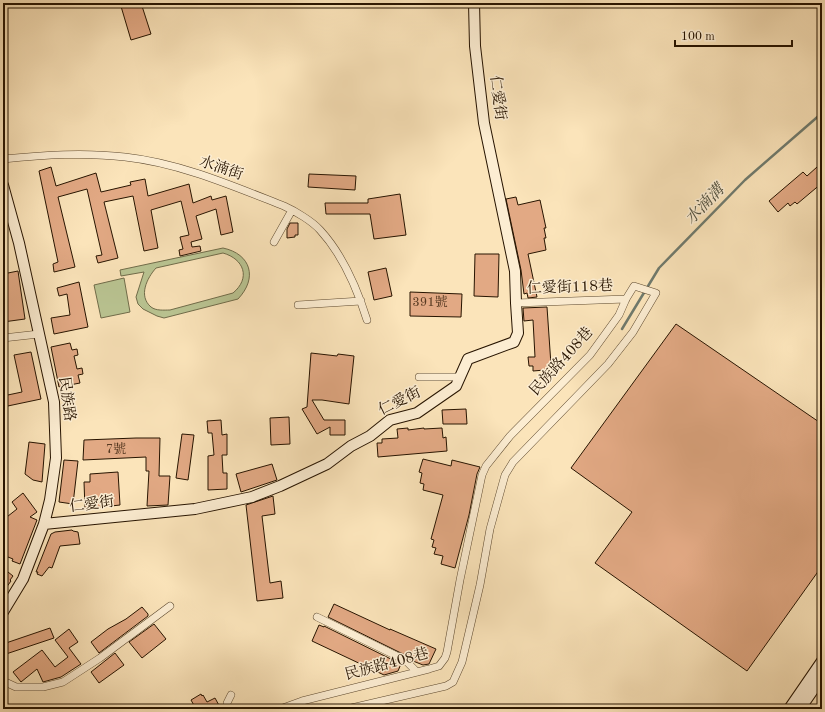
<svg xmlns="http://www.w3.org/2000/svg" width="825" height="712" viewBox="0 0 825 712" font-family="'Old Standard TT','Noto Serif TC',serif">
	<style>
		.green { fill: #bac593; stroke: #706c4a; fill-rule: evenodd }
		.lines { fill: none; stroke-linecap: round; stroke-linejoin: round }
		.stream { stroke: #6f7a6d; stroke-width: 2.5 }
		.building { fill: #e2a984; stroke: #271400 }
		.street-casing { stroke: #5c482e; stroke-width: 8 }
		.secondary-casing { stroke: #271400; stroke-width: 12 }
		.street { stroke: #fcedd2; stroke-width: 7 }
		.secondary { stroke: #fcedd2; stroke-width: 10 }
		.labels { text-anchor: middle; dominant-baseline: central; stroke-width: 3; stroke-linejoin: round; paint-order: stroke }
		.number-label { font-size: 13px; fill: #563921 }
		.street-label { font-size: 15px; fill: #271400; stroke: #fcedd2 }
		.water-label { font-size: 16px; font-style: italic; fill: #51503f; stroke: #fcedd2 }
	</style>
	<rect width="100%" height="100%" fill="#fbe4ba"/>
	<filter id="stains"><feTurbulence type="fractalNoise" baseFrequency=".005" numOctaves="4"/><feColorMatrix values="0 0 0 0 .2 0 0 0 0 .09 0 0 0 0 .02 0 0 0 .5 -.17"/></filter>
	<radialGradient id="worn" r=".72"><stop offset=".6" stop-color="#630" stop-opacity="0"/><stop offset="1" stop-color="#630" stop-opacity=".3"/></radialGradient>
	<path class="green" d="M223,248C251,254 258,278 238,299L164,318L157,316L143,309L138,304L136,297L144,272L121,276L120,270ZM223,253C244,259 251,278 233,293L170,310C164,310 156,311 151,307C138,296 147,278 156,268Z
		M124,278L130,312L101,318L94,285Z"/>
	<g class="lines">
		<path class="stream" d="M622,329L659,268L745,180L822,113"/>
	</g>
	<path class="building" d="M120,3H141L151,34L131,40Z
		M822,166V183L797,204L795,202L790,206L788,203L778,212L769,201L803,172L807,176L817,167Z
		M51,167L56,186L96,173L101,192L131,185L130,182L145,179L148,196L189,184L193,203L211,196L212,200L226,196L233,232L221,235L216,209L196,216L202,239L191,242L192,247L200,246L201,251L180,256L179,250L183,249L180,237L189,235L181,201L151,210L158,248L144,251L133,196L104,202L118,258L98,263L96,256L102,255L87,189L58,197L75,267L54,272L53,264L58,262L39,171Z
		M309,174L356,176L355,190L308,187Z
		M400,194L406,235L374,239L370,214H326L325,203H368V199Z
		M516,197L518,205L540,200L546,228H544L546,238H544L546,250L528,254L537,297L528,298L527,293L524,294L521,270L506,199Z
		M290,223H298V235H295V237L287,238V229Z
		M475,254H499L498,297L474,296Z
		M386,268L392,296L374,300L368,272Z
		M18,271L25,319L3,322V274Z
		M79,282L88,327L54,334L51,318L70,315L67,294L59,296L57,288Z
		M410,292L462,294L461,317L410,316Z
		M547,307L551,365L545,370L533,371V366H529L528,357H535L533,320L524,321L523,308Z
		M676,324L822,424V566L747,671L595,563L632,512L571,468Z
		M70,343L72,350L77,349L78,355L74,356L77,369L82,368L83,374L78,375L80,383L59,387L51,347Z
		M31,352L41,399L3,407V396L22,392L14,355Z
		M311,353L337,356L338,354L354,356L349,404L322,400H312L324,420H345V435H330V427L317,434L302,409L307,407Z
		M466,409L467,424H443L442,410Z
		M289,417L290,444L271,445L270,418Z
		M221,420L222,435L227,434V455H222L223,473H227V489L208,490V456L214,455L212,433H208L207,421Z
		M408,428V430L424,428V429L442,428L443,438L446,437L447,451L378,457L377,443H382V439L398,438L397,429Z
		M182,434L194,435L188,480L176,478Z
		M136,438H160L159,476H170L168,505L147,506L149,471H146V457L83,460L84,440Z
		M29,442L45,444L42,482L33,480L25,474Z
		M423,459L451,466L452,460L480,467L477,474L469,515L455,568L441,564L443,556L434,554L436,548L432,547L434,540L431,539L443,495L423,490L424,484L420,483L422,473L419,472Z
		M64,460L78,461L73,504L59,502Z
		M272,464L277,480L241,492L236,474Z
		M118,472L120,505L85,509L84,482H90V474Z
		M23,493L37,512L30,517L37,520L20,564L12,561L13,559L3,555V520L17,509L12,502Z
		M273,496L275,514L262,516L270,583L281,581L283,598L257,601L246,505Z
		M72,530L73,531L78,532L80,544L60,546L52,568L49,567L42,576L37,574L38,572H36L51,534L55,532Z
		M3,568L13,576L10,580L11,581L3,592Z
		M334,604L390,630V629L436,649L429,664L423,665L413,661L407,656L328,617Z
		M142,607L148,614V616L99,653L91,642L108,629L126,619Z
		M154,624L166,639L142,658L129,642Z
		M319,625L324,627V626L401,664L398,671L384,675L312,641Z
		M50,628L54,638L3,655V644Z
		M69,629L78,642L69,648L81,664L61,677L43,682L37,669L21,682L13,672L42,650L55,667L68,657L55,640Z
		M115,653L124,665L99,683L91,672Z
		M201,694L202,696L203,695L207,702L215,698L221,709H196L191,700Z"/>
	<g class="lines">
		<g class="street-casing">
			<path id="street" d="M3,159C44,155 84,152 125,157C180,163 233,186 284,206C295,211 312,221 320,230C343,255 357,288 367,320
				M274,242L292,210
				M516,303L626,299
				M298,305L361,301
				M3,338L39,334
				M419,377H460
				M317,617L405,660L417,672
				M3,681L16,687H43L63,682L100,658L170,606
				M227,709V703L231,695
				M280,709L302,701L429,669L439,666L445,658L447,652L460,580L482,475L486,466L510,436L590,355L619,315L626,299L634,286L656,293L633,332L608,364L513,462L505,475L490,529L480,585L462,662L453,682L446,686L347,709"/>
		</g>
		<g class="secondary-casing">
			<path id="secondary" d="M3,185L19,243L54,402L56,458L50,500L44,524L23,579L3,612
				M44,524L195,509L252,497L280,486L327,464L351,446L370,436L390,420L417,413L456,386L468,359L514,342L518,333L516,303L515,271L484,123L475,46L474,3
				M789,709L822,661
				M800,709L822,677"/>
		</g>
		<use href="#street" class="street"/>
		<use href="#secondary" class="secondary"/>
	</g>
	<g class="labels">
		<g class="number-label">
			<text x="430" y="302">391號</text>
			<text x="116" y="449">7號</text>
		</g>
		<g class="street-label">
			<text transform="translate(497 98) rotate(83)">仁愛街</text>
			<text transform="translate(221 169) rotate(19)">水湳街</text>
			<text transform="translate(570 288) rotate(-2)">仁愛街118巷</text>
			<text transform="translate(562 362) rotate(-48)">民族路408巷</text>
			<text transform="translate(66 399) rotate(82)">民族路</text>
			<text transform="translate(400 402) rotate(-26)">仁愛街</text>
			<text transform="translate(92 505) rotate(-7)">仁愛街</text>
			<text transform="translate(387 665) rotate(-15)">民族路408巷</text>
		</g>
		<g class="water-label">
			<text transform="translate(705 205) rotate(-46)">水湳溝</text>
		</g>
	</g>
	<rect width="825" height="712" fill="none" stroke="#fbe4ba" stroke-width="16"/>
	<rect x="4" y="4" width="817" height="704" fill="none" stroke="#271400" stroke-width="2"/>
	<rect x="8" y="8" width="809" height="696" fill="none" stroke="#271400"/>
	<path d="M675 40v6h117v-6" fill="none" stroke="#271400" stroke-width="2"/>
	<text x="681" y="40" font-size="12" fill="#271400" stroke="#fcedd2" stroke-width="3" paint-order="stroke">100 m</text>
	<rect width="100%" height="100%" filter="url(#stains)"/>
	<rect width="100%" height="100%" fill="url(#worn)"/>
</svg>
